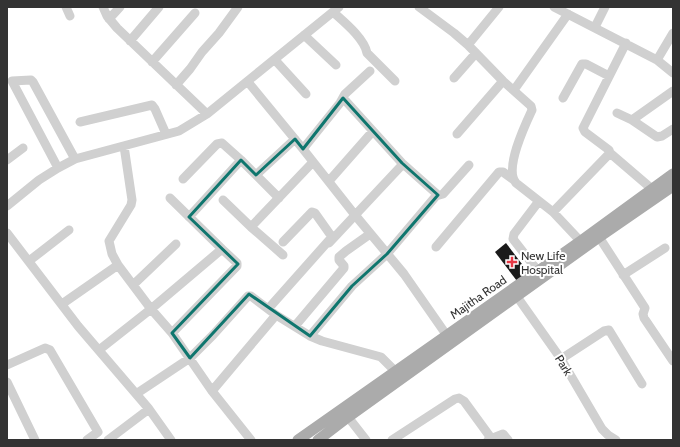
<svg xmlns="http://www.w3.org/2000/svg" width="680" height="447" viewBox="0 0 680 447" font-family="Cabin,sans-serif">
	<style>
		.building { fill: #1a1a1a }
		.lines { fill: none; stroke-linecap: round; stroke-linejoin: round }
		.minor { stroke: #d0d0d0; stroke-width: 9 }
		.major { stroke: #ababab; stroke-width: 11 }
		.marked { fill: none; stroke: #0f766e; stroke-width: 3; stroke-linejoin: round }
		.poi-dot { fill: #e63946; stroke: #fff; stroke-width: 1.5 }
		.labels { text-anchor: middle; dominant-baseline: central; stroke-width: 4; stroke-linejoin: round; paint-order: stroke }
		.poi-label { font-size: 12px; fill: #333; stroke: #fff; text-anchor: start }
		.street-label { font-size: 12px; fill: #333; stroke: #fff }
	</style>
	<rect width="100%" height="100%" fill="#fff"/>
	<path class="building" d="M506,243L528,272L517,281L495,252Z"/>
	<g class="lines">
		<path class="minor" d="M66,7L70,16
			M103,7L107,16L117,28L207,114
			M419,7L454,33L468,45L503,81L531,106L532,110C525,125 504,169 516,183L553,212L585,246
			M554,7L657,60L673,73
			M333,12C344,22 364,38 367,53L395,81
			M109,19L120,7
			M595,27L605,7
			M304,35L336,65
			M130,41L159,7
			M468,45L499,7
			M275,60L306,94
			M657,60L673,33
			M152,62L195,13
			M454,78L476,53
			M248,82L303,149L355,215L404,274L450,340
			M176,85L190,69L202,52L219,33L238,7
			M514,90L568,14
			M343,98L402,163L438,195
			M563,98L582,64H586L609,76
			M617,113L632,120L657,137L662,136L673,129
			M632,120L673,91
			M80,122L152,105L155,109L166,134
			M457,134L503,81
			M303,149L340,103L345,94L370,71
			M610,153L652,189
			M7,160L23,148
			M58,168L12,81L31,80L33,82L75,159
			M256,175L295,139
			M183,179L217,144L222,143L241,160L279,198
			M329,181L373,131
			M223,200L251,227
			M7,206L39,180L58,168L75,159L179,131L207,114L339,7
			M553,212L610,153L609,150L585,132L583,128L626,43
			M189,217L241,160
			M7,233L78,326L149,409L171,440
			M599,237L645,308L643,314L644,318L673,361
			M329,243L403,164
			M436,247L499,172H503L514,180
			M283,255L251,227L313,162
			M29,261L69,230
			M118,265L112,254L109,241L131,205L132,200L124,146
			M538,271L513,239L514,234L539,201
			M623,275L665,248
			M133,285L176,244
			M513,291L561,359L602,429L608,435L616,440
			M62,304L118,265L151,309L172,333L212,391L251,440
			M268,309L332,237L315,213L312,212L283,242
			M295,326L344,268V266L339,260V257L346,251L370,234
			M172,333L237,266V263L222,249
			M99,350L151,309L222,249L170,198
			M561,359L604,331L609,330L642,384
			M7,365L45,348L50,350L98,432L87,440
			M395,371L381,357L322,341L310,336L352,286L387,254L436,196L443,194L469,165
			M7,382L35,440
			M212,391L276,315
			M136,394L190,358L213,335L248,296H251L276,315L310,336
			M348,417L366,440
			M108,440L149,409
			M392,440L455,399L459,398L464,401L491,438
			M488,440L503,434L508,440"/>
		<path class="major" d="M298,440L581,241L673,174
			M318,440L348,417L599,237L673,186"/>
	</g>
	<path class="marked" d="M343,98L402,163L438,195L387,254L352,286L310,336L249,294L190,358L172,333L238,264L189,217L241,160L256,175L295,139L303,149Z"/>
	<path class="poi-dot" d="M510 256h4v4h4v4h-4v4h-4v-4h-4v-4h4z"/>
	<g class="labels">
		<g class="poi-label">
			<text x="521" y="255">New Life<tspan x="521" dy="14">Hospital</tspan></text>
		</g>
		<g class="street-label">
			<text transform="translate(478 297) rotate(-35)">Majitha Road</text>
			<text transform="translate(564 365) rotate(58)">Park</text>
		</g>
	</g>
	<rect width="680" height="447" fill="none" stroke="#333333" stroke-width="16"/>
</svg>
